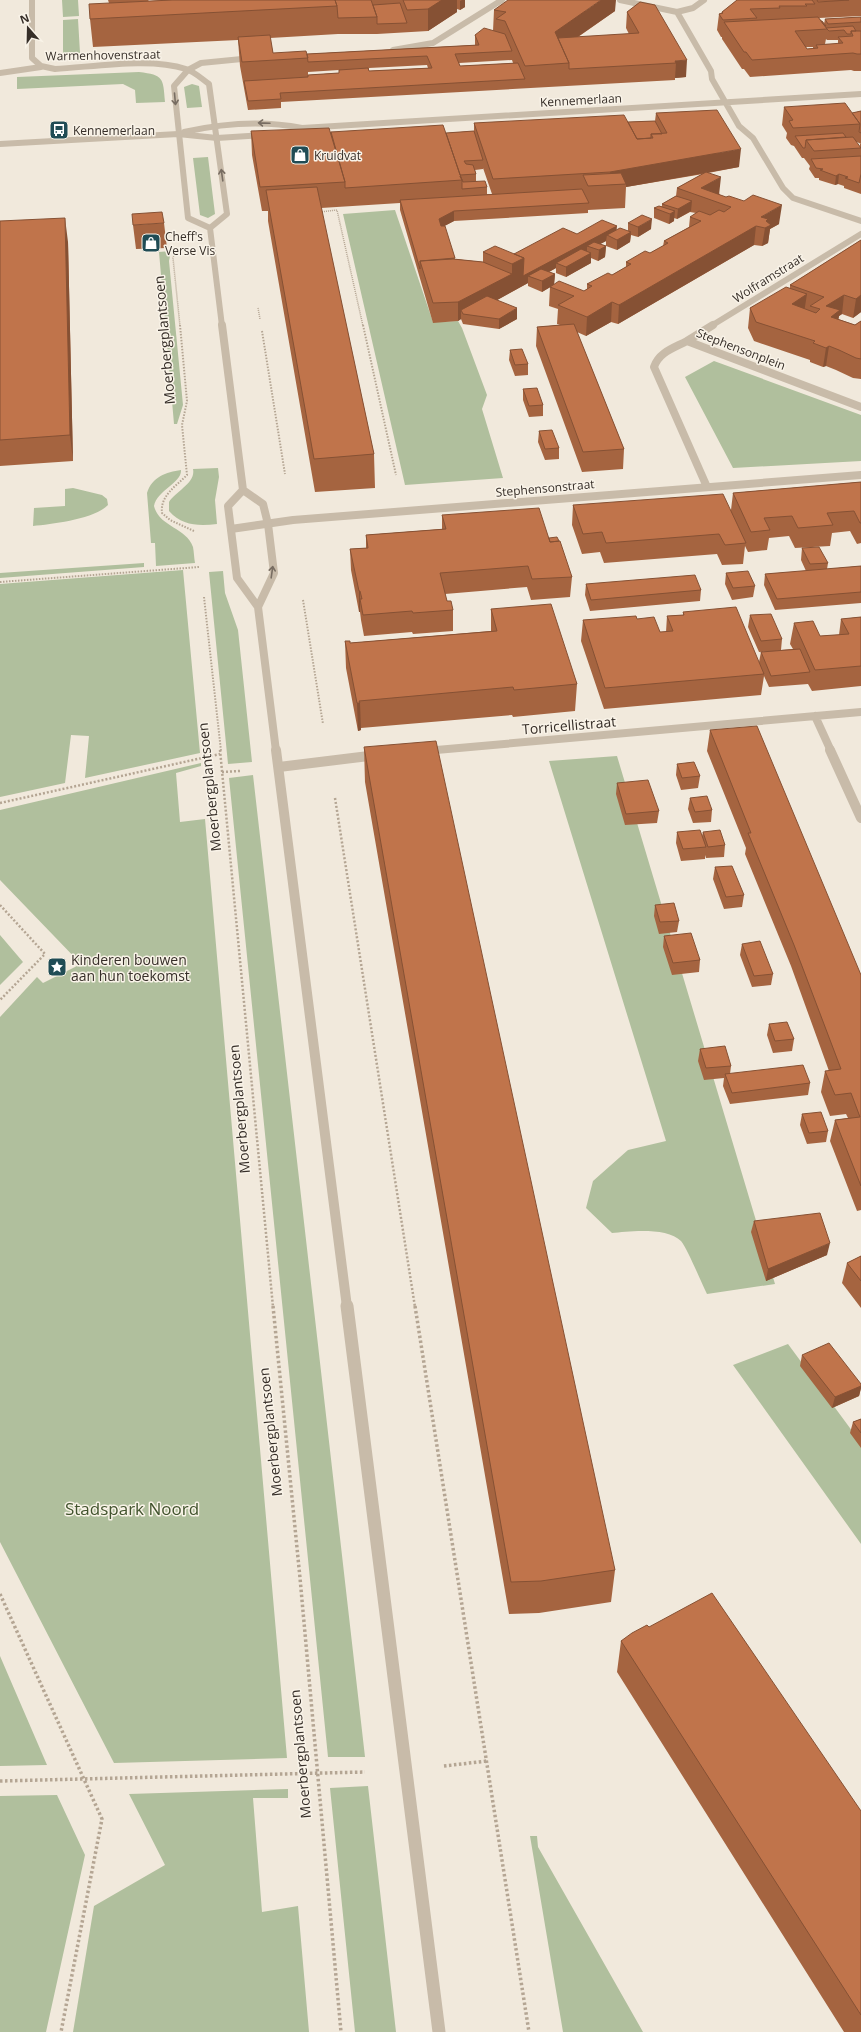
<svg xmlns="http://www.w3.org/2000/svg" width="861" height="2032" viewBox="0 0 861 2032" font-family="'Open Sans',sans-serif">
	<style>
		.green { fill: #b0bf9d }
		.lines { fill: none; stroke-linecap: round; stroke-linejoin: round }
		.path-far3 { stroke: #b4a593; stroke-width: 1.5; stroke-dasharray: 1 1; stroke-linecap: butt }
		.path-far2 { stroke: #b4a593; stroke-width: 2; stroke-dasharray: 1.5 1.5; stroke-linecap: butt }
		.path-far1 { stroke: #b4a593; stroke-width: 2.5; stroke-dasharray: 2 2; stroke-linecap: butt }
		.path { stroke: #b4a593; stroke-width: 3.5; stroke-dasharray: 2.5 2.5; stroke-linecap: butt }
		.minor-far2 { stroke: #c8bba9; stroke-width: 6 }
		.minor-far1 { stroke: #c8bba9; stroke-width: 8 }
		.minor { stroke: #c8bba9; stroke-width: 10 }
		.tertiary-far3 { stroke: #c8bba9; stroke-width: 6 }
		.tertiary-far2 { stroke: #c8bba9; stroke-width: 8 }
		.tertiary-far1 { stroke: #c8bba9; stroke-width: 10 }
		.tertiary { stroke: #c8bba9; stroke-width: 13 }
		.wall { fill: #a56440; fill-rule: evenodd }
		.shaded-wall { fill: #865134 }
		.building { fill: #c0744b; stroke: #865134 }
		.oneway { stroke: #786d62 }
		.labels { text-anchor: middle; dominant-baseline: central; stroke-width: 3; stroke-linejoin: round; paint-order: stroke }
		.far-street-label { font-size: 12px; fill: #362e28; stroke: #f9f3e8 }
		.far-poi-label { font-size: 12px; fill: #362e28; stroke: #f9f3e8; text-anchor: start }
		.street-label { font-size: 14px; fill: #362e28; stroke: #f9f3e8 }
		.poi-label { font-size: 14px; fill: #362e28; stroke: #f9f3e8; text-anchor: start }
		.near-park-label { font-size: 17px; fill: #41532d; stroke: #f9f3e8 }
	</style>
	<rect width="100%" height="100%" fill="#f1e9dc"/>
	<path class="green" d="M62,0H78L79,16L63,17Z
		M78,19L80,53L63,54V20Z
		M139,72C164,75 163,78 165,102L136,103L135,90L123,84L17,89V77Z
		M192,84L199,86L202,107L187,108L184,87Z
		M208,157L215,214L208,218L200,215L193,158Z
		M395,210L433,322L458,321L462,328L487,395L482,409L503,478L405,485L343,214Z
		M171,251L169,261L183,405L177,424H174L159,252Z
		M714,361L861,415V461L733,468L685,377Z
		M218,468L219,477L215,500L217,524C199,526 182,526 169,511V502C176,491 196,483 193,469Z
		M181,470C182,483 157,490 154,506C159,527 186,527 193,547C194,552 194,558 195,563L156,566L155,543H151L147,493C152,477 166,472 181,470Z
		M73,488L102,495L107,499L108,505C95,519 53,524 33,526L34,508L65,506V489Z
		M144,563V567L0,578V573Z
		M183,570L200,753L85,778L89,736L71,735L65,783L0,797V584Z
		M223,571L225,593L238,630L252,762L228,764L209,572Z
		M617,756L775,1284L707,1294C701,1282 688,1250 681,1241C668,1227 629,1231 612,1233L586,1208L593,1181L628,1150L666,1141L549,761Z
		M201,763V766L176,773L180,822L205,819L287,1758L114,1763L0,1542V1017L37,977L43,983L81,964L0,880V810Z
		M253,775L365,1757H328L229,778Z
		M0,935L23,962L0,985Z
		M788,1344L861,1443V1544L733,1365Z
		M0,1656L47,1765L0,1766Z
		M368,1786L396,2032H355L330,1788Z
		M288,1789V1798H253L262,1912L298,1906L309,2032H73L94,1906L165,1865L129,1794Z
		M57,1795L85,1855L46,2032H0V1796Z
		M530,1836H537L538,1847L643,2032H563Z"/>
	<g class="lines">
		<path class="path-far3" d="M320,212L337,210L363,326
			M175,252L173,258L180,326
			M258,308L260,319"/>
		<path class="path-far2" d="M180,325L187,401L182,425L187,475C175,487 160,496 162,513L170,520L194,531
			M363,325L396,475
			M262,331L285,474
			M0,582L199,567
			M204,597L221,751
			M303,600L323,724"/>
		<path class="path-far1" d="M220,750L273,1307
			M222,772L240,771
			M335,798L415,1307
			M0,803L220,754
			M0,905L45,954L0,1000"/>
		<path class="path" d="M273,1306L300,1578L341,2032
			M415,1306L529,2032
			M0,1594L102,1819L61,2032
			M444,1766L487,1761
			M0,1781L365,1772"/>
		<path class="minor-far2" d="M620,0L677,12
			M704,0L693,8L677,12L711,71L712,79L739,126L753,138L783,188L793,198L861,221
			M393,50L433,43L502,0
			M188,70L201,63L252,58
			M0,73L41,67
			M184,132C224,123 262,120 302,128
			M287,133L302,128L861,94
			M0,144L178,134L217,138L265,135
			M711,326L861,234"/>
		<path class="minor-far1" d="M687,341L713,325
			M707,487L654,367C659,352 674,348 687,341L861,407
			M231,529L293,520L861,475
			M815,716L831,751
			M425,751L861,712"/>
		<path class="minor" d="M830,750L861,818
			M425,751L433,750
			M279,767L377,755"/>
		<path class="tertiary-far3" d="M32,0V58L41,66L55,69C93,67 150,57 186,69C195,72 202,79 209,84L227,214L210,228
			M188,70L174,86L188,218L210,228
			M210,228L222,326"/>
		<path class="tertiary-far2" d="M222,325L243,490L263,504L268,524L274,573L258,607
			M243,490L228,506L237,578L258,607L276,751"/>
		<path class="tertiary-far1" d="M276,750L347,1307"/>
		<path class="tertiary" d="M347,1306L439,2032"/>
	</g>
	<path class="wall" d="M108,0H148L149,1L165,0H465V7L460,10L457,9V12L428,31L377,34H338L270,38L273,53L307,54L475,45V35L493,31L494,10L615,11L578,37L629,34L626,28L627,12L640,2L686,77L675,78V80L281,102V108L248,110L240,66L238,40L93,47L90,19L109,3ZM512,60L513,63L460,66L459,63ZM427,65L428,68L369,71V68ZM339,70V73L308,75V72Z
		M737,0H861V16L819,18L824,24L825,19L861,17V71H854L851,70L750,77L744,69H742L722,39V37H721L717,30L719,14L721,13L722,12ZM826,39L827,40H838V44H825ZM806,47H813V48L807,49Z
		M784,107L852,113L861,111V144L857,142H856L860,147V144H861V194L844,188V186L838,184L835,185L819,180V178H815L809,169L810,166L804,158H802L794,146L791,145L786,138L787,133L782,125Z
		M656,113L739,167L708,173L720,195L779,224L770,229L768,243L762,246L754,245L618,324L611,322L586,336L577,332L624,449L623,469L582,472L536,346L537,327L560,325L557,324L558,309L549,306L550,287L542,292L528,286V283L497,300L517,319L499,329L463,324L461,319L458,321L433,323L400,210V203L321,208L374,454L375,488L315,492L268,221V211H262L252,155L251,131L446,133L474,131V123L628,122L655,121ZM483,168L492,194H487V187L476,181V174L475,170L483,169ZM703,174L677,188L676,196L662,204V206L654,208V218L669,224L674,221V218L677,219L690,212L696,213L690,217L689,227L664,241L663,246L650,253L626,262V267L612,275L587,284V289L584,291L554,284L555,274L549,272L556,268V273L566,277L591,263V258L598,261L605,257L606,246L600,244L606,241V246L617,250L630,242L631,235L638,237L651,229L628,223V231L617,230L577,234L514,254L483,252V262L455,259L444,226L454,221L588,213V210L625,208L626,187Z
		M0,221L68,242L73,461L0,466Z
		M164,223L167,248L136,249L133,225Z
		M861,240V312L853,318L842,314L839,316L838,319L855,325L861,321V379L853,378L836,370L826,366L823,367L810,362V360L754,341L748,328L750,308L790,288V285Z
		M510,350L528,364V375L515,376L509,360Z
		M523,389L543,405V416L529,417L523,400Z
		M539,431L559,448V459L545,460L538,442Z
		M861,482V543L857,544L850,531L832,533L830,546L795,548L789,536L769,538L767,550L748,552L745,546L743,564L722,565L717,554L604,563L600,552L582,554L572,525L573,505L731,510L733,493Z
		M442,515L549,538L572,577L570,597L531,600L527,587L445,594L447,601L453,610V631L413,634L412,632L364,636L361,620L360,612H359L351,570L350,549L366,548V535L442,529Z
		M802,548L828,563L827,569L861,566V603L775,610L764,585L765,574L806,571L801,560Z
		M726,573L755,586L753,597L732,600L725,584Z
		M586,584L701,590L700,601L590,611L585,595Z
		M491,609L577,684L575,711L513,717L512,715L361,728V730L358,731L346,668L345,641L350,643L491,631Z
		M683,612L759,662L761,652L773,651L759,652L748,627L750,615L782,639L781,650L793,649L790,644L794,623L820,636L839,635L841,619L861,617V686L812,691L808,684L769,687L764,676L761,695L604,709L581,641L583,620L637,619L660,632H666L667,616L683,615Z
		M710,730L861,975V1210L857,1211L830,1141L835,1120L848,1118L846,1114L830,1116L821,1092L825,1071H829L791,966L745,854L746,848L707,751Z
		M364,747L615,1570L611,1602L539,1613L509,1614L365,782Z
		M677,764L700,776L698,788L681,790L676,775Z
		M617,783L659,811L657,823L625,825L616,794Z
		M690,798L712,810L711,822L693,823L688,809Z
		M677,832L702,836L703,832L725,845L724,857L706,858L705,855V859L681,861L676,843Z
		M715,867L744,895L742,907L724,909L713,879Z
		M655,905L679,921L677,932L659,934L654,916Z
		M664,936L700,960L699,972L672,975L663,947Z
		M742,944L773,974L771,985L752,987L740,955Z
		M769,1024L794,1039L792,1051L773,1053L767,1035Z
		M700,1049L731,1066L730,1074L810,1083L808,1095L730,1104L723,1086L724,1078L704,1080L698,1061Z
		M802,1114L828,1131L826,1142L807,1144L800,1125Z
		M754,1221L827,1255L766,1281L751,1232Z
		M861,1256V1308L842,1283L847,1263Z
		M802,1355L861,1384V1388L859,1396L832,1408L800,1366Z
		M861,1419V1448L850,1433L853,1422Z
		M649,1627L861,1811V2032H844L617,1672L621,1641Z"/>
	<path class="shaded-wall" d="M438,0H457V12L428,31V9Z
		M462,0H465V7L460,10V1Z
		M601,0H616L615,11L560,49L555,32Z
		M687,60L686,77L675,78L676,63L675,61Z
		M741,149L739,167L626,187V184L609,185L610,172Z
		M839,174L838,184L835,185L836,176Z
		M721,177L719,195L701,188Z
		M692,201L691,211L677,219L678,209Z
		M782,205L779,224L770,229L768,243L762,246L765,228L761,217Z
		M454,211V221L439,229V219Z
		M675,211L674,221L669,224L670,214Z
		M65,218L68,242L73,461L70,435Z
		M652,219L651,229L638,237V227Z
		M617,226L616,236L607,235L606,241L593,248L587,246V251L562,265L556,263V268L536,279L528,276V283L470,315L461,310V319L458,321V302L512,274V264L524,258Z
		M756,226L754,245L618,324L619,305Z
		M631,232L630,242L617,250V240Z
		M606,246L605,257L598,261L599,250Z
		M591,253V263L566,277V267Z
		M555,274L554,285L542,292V281Z
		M807,294L804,313L792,304Z
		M844,295L842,314L839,316L837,330L826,306Z
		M861,295V312L853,318L856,299Z
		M612,302L611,322L586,336L587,317Z
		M517,308V319L499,329V319Z
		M829,346L826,366L823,367L826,348Z
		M359,591H360V612H359Z
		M357,703H360L361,730L358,731Z
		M830,1243L827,1255L766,1281L768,1269Z
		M861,1386V1388L859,1396L832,1408L835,1397Z"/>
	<path class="building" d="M172,0H335L337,6L90,19L89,4Z
		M335,0H371L377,17L338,18L337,6Z
		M403,0H442L428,9L407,10Z
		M508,0H601L555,32L569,63L525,66L505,21L496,19L506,12L494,10Z
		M737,0H812L815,4H805L807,6H779L780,8L750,9L757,18L723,20L719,14L723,13L722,12Z
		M817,0H849L818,2Z
		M640,2L655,5L687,60L675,61L676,63L569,69V63L558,38L639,33L627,12Z
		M400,3L407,23L377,24V17L373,5Z
		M818,17L827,29L795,31L807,49L818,48L816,45L843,43L838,37L853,36L851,31H861V54H857L853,53L752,60L746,52H744L724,22Z
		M861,17V22L828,24L825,19Z
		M821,21H822L826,26H825Z
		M853,26L856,31H851V34H847L844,30L829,31L826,28Z
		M484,28L505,34L512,51L455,54L460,66L518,63L525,79L280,93L281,99L248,101L244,81L308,77V75L339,73V70L368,68L369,71L432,68L427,56L308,62L307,54L479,45L475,35Z
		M270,35L273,53L306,51L308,58L242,62L238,37Z
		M845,103L860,124L793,128L789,121L793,120L784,107Z
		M717,110L741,149L610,172L493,179L474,123L624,115L637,139L653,138L651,134L667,133L656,113Z
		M861,111V133L859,132L860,124L852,113Z
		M655,121L662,134H651V138L637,139L628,122Z
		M443,125L462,180L345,188V182L331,132Z
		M329,128L345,182L260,187L251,131Z
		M474,131L483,160L464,161L466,164L473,165L476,174L460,175L446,133Z
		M843,133L846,137L806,140L805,148H803L795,136Z
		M853,137L861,148L814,151L806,140Z
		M861,156V174L859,183L845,178L848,177L839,174L836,176L820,170L823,169L816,168L811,159Z
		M706,172L721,177L701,188L726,197L729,196L744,201L753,195L782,205L761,217L768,219L766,221L771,225L765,228L756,226L619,305L612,302L587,317L558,305L574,296L550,287L559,281L584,291L592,286L587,284L608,273L612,275L631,264L626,262L645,251L650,253L668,243L664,241L701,221L690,217L699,211L710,215L719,210L724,212L731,207L677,188Z
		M621,173L626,184L588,186L583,175Z
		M460,176L463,182L485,181L487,187L462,189V180Z
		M317,187L374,454L314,459L266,190Z
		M582,189L589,203L454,211L439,219L441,226H445L455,258L420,261V269L400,200Z
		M676,196L692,201L678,209L662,204Z
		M659,206L675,211L670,214L654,208Z
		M162,212L164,223L133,225L132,214Z
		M642,215L652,219L638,227L628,223Z
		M65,218L70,435L0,440V221Z
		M602,220L617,226L523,276L524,258L514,254L563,228L577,234Z
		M620,228L631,232L617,240L607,235Z
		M861,240V295L856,299L844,295L826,306L840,310L831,317L855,325L861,321V359L856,358L839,350L829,346L826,348L813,343L815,341L756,322L750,308L786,287L807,294L792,304L816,313L820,309L810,306L824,297L790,285Z
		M594,242L606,246L599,250L587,246Z
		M495,246L524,258L512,264L483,252Z
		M581,249L591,253L566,267L556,263Z
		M453,259L483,262L512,274L458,302L433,303L420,261Z
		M541,269L555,274L542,281L528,276Z
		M487,296L517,308L499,319L463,314L461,310Z
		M574,324L624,449L583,452L537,327Z
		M522,349L528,364L515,365L510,350Z
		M537,388L543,405L529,406L523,389Z
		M552,430L559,448L545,449L539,431Z
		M861,482V523H860L854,511L827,513L833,525L798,528L792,516L764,518L770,530L751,532L733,493Z
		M723,494L746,543L725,545L719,534L606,543L602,532L583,534L573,505Z
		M539,508L550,542L560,541L572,577L532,579L528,566L440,573L447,601H451L453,610L413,613L412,611L363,615L360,599H362L360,591H359L350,549L368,548L366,535L446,529L442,515Z
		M557,537L559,541L550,542L549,538Z
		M819,547L828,563L810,564L802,548Z
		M861,566V592L777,599L765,574Z
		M748,571L755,586L733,588L726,573Z
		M695,575L701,590L591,600L586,584Z
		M551,604L577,684L514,690L513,687L359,701L360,703H357L345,641H350V643L497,631L491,609Z
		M736,607L764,674L605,688L583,620L636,616L637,619L654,617L660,632L673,631L667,616L684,615L683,612Z
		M771,614L782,639L761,641L750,615Z
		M861,617V666L815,670L794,623L813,621L820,636L849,634L841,619Z
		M800,649L810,672L771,676L761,652Z
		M757,726L861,975V1186L835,1120L860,1117L851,1093L835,1095L825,1071L841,1069L794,945L748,833H751L710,730Z
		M436,741L615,1570L541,1581L511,1582L364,747Z
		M694,762L700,776L682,778L677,764Z
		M648,780L659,811L626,814L617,783Z
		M707,796L712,810L695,812L690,798Z
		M700,830L706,847L683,849L677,832Z
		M720,830L725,845L708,847L703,832Z
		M732,866L744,895L726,897L715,867Z
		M674,903L679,921L660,922L655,905Z
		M691,933L700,960L673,963L664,936Z
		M760,941L773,974L754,976L742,944Z
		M787,1022L794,1039L775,1041L769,1024Z
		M725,1046L731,1066L706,1068L700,1049Z
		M803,1065L810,1083L732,1093L725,1074Z
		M821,1112L828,1131L809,1133L802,1114Z
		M820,1213L830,1243L768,1269L754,1221Z
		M861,1256V1281L847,1263Z
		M829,1343L861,1384V1386L835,1397L802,1355Z
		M861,1419V1433L853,1422Z
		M712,1593L861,1811V2015L621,1641L632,1633L647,1625L649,1627Z"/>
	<defs><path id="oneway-shaft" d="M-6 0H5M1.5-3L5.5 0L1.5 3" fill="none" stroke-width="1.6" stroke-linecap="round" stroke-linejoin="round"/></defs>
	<g class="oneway">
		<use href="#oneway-shaft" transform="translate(175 99) rotate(85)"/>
		<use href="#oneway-shaft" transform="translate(264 123) rotate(-178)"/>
		<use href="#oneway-shaft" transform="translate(222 175) rotate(-98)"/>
		<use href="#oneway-shaft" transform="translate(272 572) rotate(-82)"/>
	</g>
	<defs>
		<g id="bus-square" transform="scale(1)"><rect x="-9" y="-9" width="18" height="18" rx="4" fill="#204c55" stroke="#f9f3e8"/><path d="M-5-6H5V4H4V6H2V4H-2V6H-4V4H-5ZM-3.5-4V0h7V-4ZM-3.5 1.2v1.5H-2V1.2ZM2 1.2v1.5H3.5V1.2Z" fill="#fff"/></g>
		<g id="shop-square" transform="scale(1)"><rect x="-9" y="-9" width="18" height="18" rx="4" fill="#204c55" stroke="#f9f3e8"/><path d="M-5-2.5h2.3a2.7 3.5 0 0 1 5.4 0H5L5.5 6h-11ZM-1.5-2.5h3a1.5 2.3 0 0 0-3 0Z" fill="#fff"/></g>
		<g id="sight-square" transform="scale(1)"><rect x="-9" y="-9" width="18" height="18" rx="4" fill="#204c55" stroke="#f9f3e8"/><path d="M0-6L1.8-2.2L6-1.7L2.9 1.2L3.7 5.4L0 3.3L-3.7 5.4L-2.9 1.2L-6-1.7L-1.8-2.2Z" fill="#fff"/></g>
	</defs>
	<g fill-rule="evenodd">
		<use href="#bus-square" x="59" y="130"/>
		<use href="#shop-square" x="300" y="155"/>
		<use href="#shop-square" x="151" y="243"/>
		<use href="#sight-square" x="57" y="967"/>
	</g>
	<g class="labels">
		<g class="far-street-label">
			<text transform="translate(103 55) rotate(-1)">Warmenhovenstraat</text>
			<text transform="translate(581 100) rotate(-3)">Kennemerlaan</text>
			<text transform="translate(768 278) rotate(-32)">Wolframstraat</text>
			<text transform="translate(741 349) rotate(21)">Stephensonplein</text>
			<text transform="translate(545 488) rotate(-5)">Stephensonstraat</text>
		</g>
		<g class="far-poi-label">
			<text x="73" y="130">Kennemerlaan</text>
			<text x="314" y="155">Kruidvat</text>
			<text x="165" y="236">Cheff's<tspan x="165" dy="14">Verse Vis</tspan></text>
		</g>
		<g class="street-label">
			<text transform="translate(164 340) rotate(-95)">Moerbergplantsoen</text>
			<text transform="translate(569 725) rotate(-5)">Torricellistraat</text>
			<text transform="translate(209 787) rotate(-96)">Moerbergplantsoen</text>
			<text transform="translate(239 1109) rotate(-95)">Moerbergplantsoen</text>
			<text transform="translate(270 1432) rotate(-96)">Moerbergplantsoen</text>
			<text transform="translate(300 1754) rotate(-95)">Moerbergplantsoen</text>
		</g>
		<g class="poi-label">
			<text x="71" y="959">Kinderen bouwen<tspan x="71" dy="16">aan hun toekomst</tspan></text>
		</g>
		<g class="near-park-label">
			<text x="132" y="1508">Stadspark Noord</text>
		</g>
	</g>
	<g transform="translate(28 28) rotate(340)" stroke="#f9f3e8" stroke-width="3" paint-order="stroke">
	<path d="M0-3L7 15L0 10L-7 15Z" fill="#362e28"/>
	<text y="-6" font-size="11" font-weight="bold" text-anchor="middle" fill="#362e28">N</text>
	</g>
</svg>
